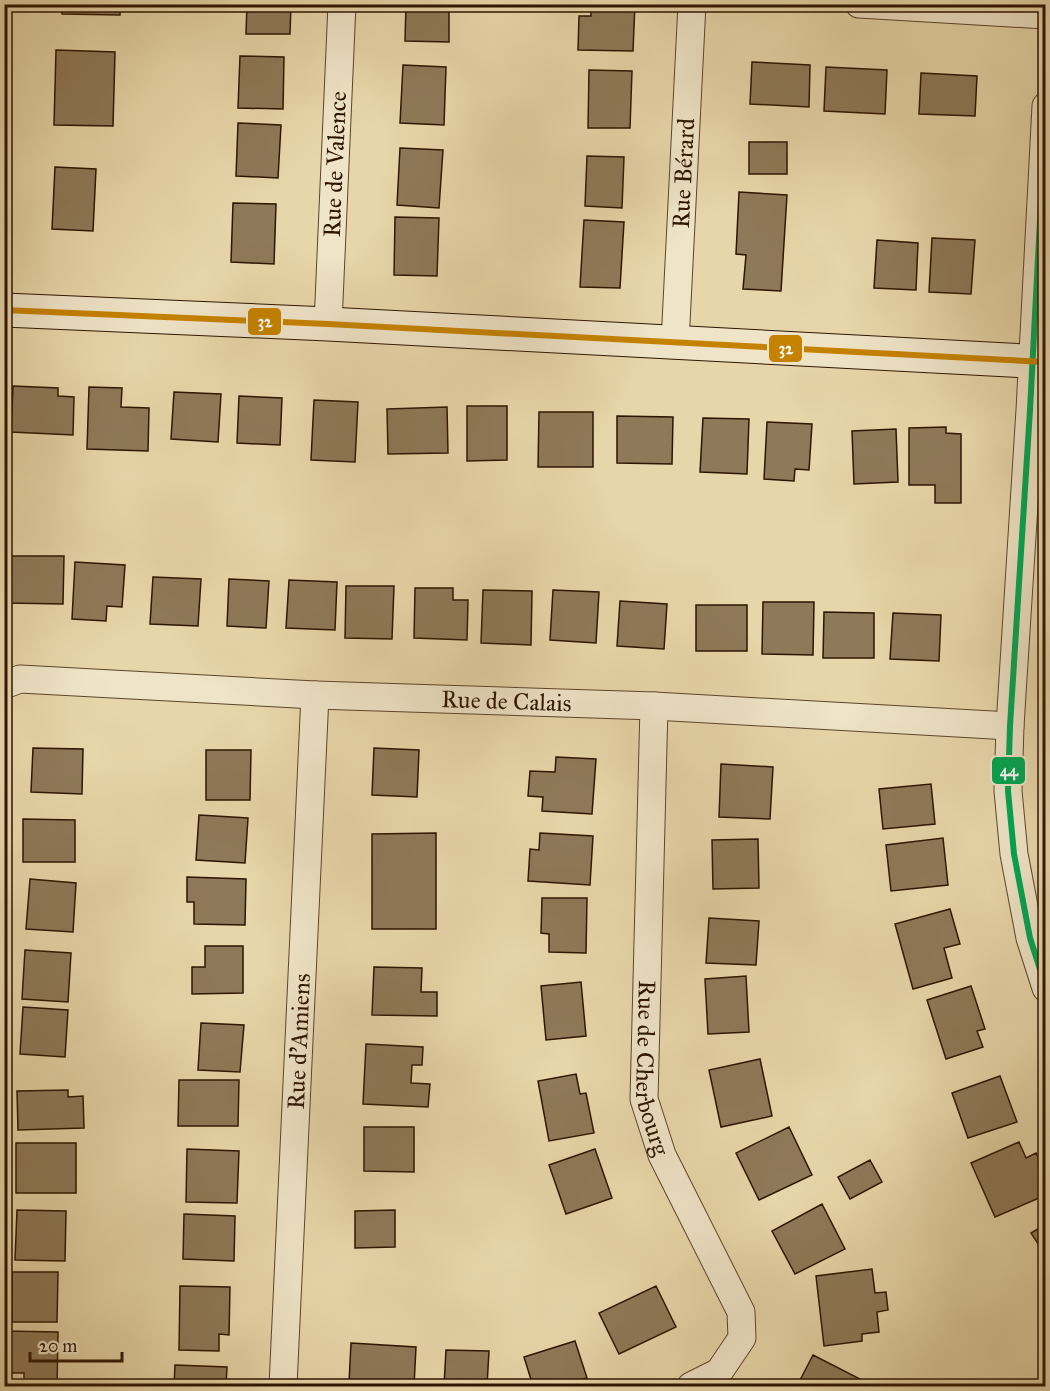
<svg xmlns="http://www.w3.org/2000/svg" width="1050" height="1391" viewBox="0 0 1050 1391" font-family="'IM FELL Great Primer',serif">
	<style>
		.building { fill: #8e7958; stroke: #2e1500; stroke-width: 1.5 }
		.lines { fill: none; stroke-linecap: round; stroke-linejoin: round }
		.street-casing { stroke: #5c452a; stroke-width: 29 }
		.secondary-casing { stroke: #2e1500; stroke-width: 35 }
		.street { stroke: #efe4c7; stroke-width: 27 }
		.secondary { stroke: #efe4c7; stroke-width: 33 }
		.bus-1-casing { stroke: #efe4c7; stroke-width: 10 }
		.bus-2-casing { stroke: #efe4c7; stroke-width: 10 }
		.bus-1 { stroke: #00a651; stroke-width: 6 }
		.bus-2 { stroke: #c58200; stroke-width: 6 }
		.labels { text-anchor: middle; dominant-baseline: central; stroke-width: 5; stroke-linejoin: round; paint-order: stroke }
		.street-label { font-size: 24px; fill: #2e1500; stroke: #efe4c7 }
		.line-badge { stroke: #efe4c7; stroke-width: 2 }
		.badge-label { font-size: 16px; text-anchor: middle; font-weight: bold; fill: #fff }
	</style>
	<rect width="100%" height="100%" fill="#e7d6a9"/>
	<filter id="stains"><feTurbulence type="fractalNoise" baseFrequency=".00333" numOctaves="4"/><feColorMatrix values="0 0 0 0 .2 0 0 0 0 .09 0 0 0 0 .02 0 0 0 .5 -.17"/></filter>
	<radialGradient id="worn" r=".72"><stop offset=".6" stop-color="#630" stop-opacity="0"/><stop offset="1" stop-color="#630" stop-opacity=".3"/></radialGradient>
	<path class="building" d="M62,4H120V15L62,14Z
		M247,4H291L290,34H246Z
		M406,4H449V42L405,41Z
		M591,4H635L633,51L578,50L579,16H591Z
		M56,50L115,52L113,126L54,125Z
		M240,56L284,57L283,109L238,108Z
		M752,62L810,65L809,107L750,104Z
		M403,65L446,67L444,125L400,123Z
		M826,67L887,70L885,114L824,111Z
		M589,70L632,71L630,128H588Z
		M921,73L977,76L975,116L919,114Z
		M238,123L281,125L278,178L236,176Z
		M749,142H787V174H749Z
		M400,148L443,150L439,208L397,205Z
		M587,156L624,157L622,208L585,206Z
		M55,167L96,169L93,231L52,229Z
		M739,192L787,195L781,291L743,289L746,255L736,254Z
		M233,203L276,204L274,264L231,262Z
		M395,217L439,218L437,276L394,275Z
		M584,220L624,222L620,288L580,287Z
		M932,238L975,240L971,294L929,292Z
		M877,240L918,243L916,290L874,288Z
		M13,386L58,388V396L74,397L73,435L11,432Z
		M89,387L122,388L121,407L149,408L148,451L87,449Z
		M174,392L221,394L218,442L171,439Z
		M239,396L282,398L280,445L237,443Z
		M314,400L358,402L355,462L311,460Z
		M467,406H507V460L467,461Z
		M447,407L448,453L388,454L387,409Z
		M539,412H593V467H538Z
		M617,416L673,417L672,464L617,463Z
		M703,418L749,419L747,474L700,472Z
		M767,422L812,424L809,470L795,469L794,481L764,479Z
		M946,427V433L961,434V503H935V485H909V428Z
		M896,429L898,482L854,484L852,431Z
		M7,556H64L63,604L7,603Z
		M75,562L125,565L122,607L107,606L106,621L72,619Z
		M153,577L201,579L198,626L150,624Z
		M229,579L269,581L266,628L227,626Z
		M289,580L337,582L335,630L286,628Z
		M346,586H394L392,639L345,638Z
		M415,588H453V600H468L467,640L414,638Z
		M483,590L532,591L531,645L481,643Z
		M553,590L599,592L596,643L550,640Z
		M620,601L667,604L664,649L617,646Z
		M763,602H814L813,655L762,654Z
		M696,605H747V651H696Z
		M824,612L874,613V658H823Z
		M893,613L941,615L939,661L890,659Z
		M33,748L83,749L82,794L31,792Z
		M374,748L419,750L417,797L372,795Z
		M206,750H251L250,800H206Z
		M556,757L596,759L592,814L542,811L543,797L528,796L530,771L555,772Z
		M721,764L773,767L770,819L719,817Z
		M931,784L935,824L883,829L879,789Z
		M199,815L248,818L245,863L196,860Z
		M23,819L75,820V862H23Z
		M436,833V929H372V834Z
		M540,833L593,836L590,885L528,881L530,849L539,850Z
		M943,838L948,885L891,891L886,845Z
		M758,839L759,888L713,889L712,840Z
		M187,877L246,879L245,925L194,924V902H187Z
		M30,879L76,883L73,932L26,929Z
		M542,898H587L586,953L549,952V934L541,933Z
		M950,909L960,944L944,948L952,978L913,989L895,924Z
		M709,918L759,921L756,965L706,963Z
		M205,946H243V993L192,994V967H205Z
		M25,950L71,953L68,1002L22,999Z
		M374,967L422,968L421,992H437V1016L372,1015Z
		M746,976L749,1032L708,1034L705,979Z
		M581,982L586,1036L546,1040L541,986Z
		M971,986L985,1029L977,1031L983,1047L946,1059L927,1000Z
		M23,1007L68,1010L65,1057L20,1054Z
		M201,1023L244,1025L240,1072L198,1070Z
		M366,1044L423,1047L422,1065H412L411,1083L430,1084L428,1107L363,1104Z
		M760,1059L772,1116L721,1127L709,1070Z
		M576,1074L580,1094L586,1093L594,1133L549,1141L538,1081Z
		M1000,1076L1017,1122L968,1138L952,1093Z
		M179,1080H239L238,1126H178Z
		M68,1090V1097L83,1096L84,1128L18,1130L17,1091Z
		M364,1127H414V1172L364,1171Z
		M789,1127L812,1175L759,1200L736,1153Z
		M1019,1142L1026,1158L1036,1153L1046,1174V1195L995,1217L971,1163Z
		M16,1143H76V1193H16Z
		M187,1149L239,1151L237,1203L186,1202Z
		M595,1149L612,1198L566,1214L549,1165Z
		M870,1160L882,1182L850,1199L838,1177Z
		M822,1204L845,1249L795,1274L772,1231Z
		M17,1210L66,1211L65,1261L15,1260Z
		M395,1210V1247L355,1248V1211Z
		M184,1214L235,1216L234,1261L183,1259Z
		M1046,1224V1256L1031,1233Z
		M872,1269L875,1293L886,1292L888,1310L877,1312L879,1332L862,1334V1341L824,1346L816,1276Z
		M12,1272H58L57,1322H12Z
		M180,1286L230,1287L229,1335L219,1334V1351L179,1350Z
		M656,1286L676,1327L619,1354L599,1313Z
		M4,1331L58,1332L57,1386H24V1373H4Z
		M575,1341L587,1378L559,1386H533L524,1357Z
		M351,1343L416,1347L414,1386H366V1385L349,1383Z
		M446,1350L489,1351L487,1386H444Z
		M813,1355L860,1379L856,1386H797Z
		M175,1365L227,1367L226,1386H174Z"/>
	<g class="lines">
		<g class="street-casing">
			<g id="street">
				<path d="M859,4L1046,15"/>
				<path d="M1046,106L1030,410L1010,726L1008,791L1014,854L1030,938L1046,988"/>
				<path id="s1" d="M328,324L342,4"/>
				<path id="s2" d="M675,343L692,4"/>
				<path id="s3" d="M4,685L20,679L315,695L654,706L1010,726"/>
				<path id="s4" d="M654,706L644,1099L662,1155L741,1312L742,1338L719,1372L691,1386"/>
				<path id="s5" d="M283,1386L315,695"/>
			</g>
		</g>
		<g class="secondary-casing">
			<path id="secondary" d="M4,310L328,324L1046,362"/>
		</g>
		<use href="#street" class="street"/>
		<use href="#secondary" class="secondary"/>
		<g class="bus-1-casing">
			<path id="bus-1" d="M1046,106L1030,410L1010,726L1008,791L1014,854L1030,938L1046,988"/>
		</g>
		<g class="bus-2-casing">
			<path id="bus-2" d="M4,310L328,324L1046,362"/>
		</g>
		<use href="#bus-1" class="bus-1"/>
		<use href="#bus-2" class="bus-2"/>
	</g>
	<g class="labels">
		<g class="street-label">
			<text stroke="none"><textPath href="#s1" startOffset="160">Rue de Valence</textPath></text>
			<text stroke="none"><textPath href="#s2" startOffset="170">Rue Bérard</textPath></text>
			<text stroke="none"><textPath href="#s3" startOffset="504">Rue de Calais</textPath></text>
			<text stroke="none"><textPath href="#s5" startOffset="345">Rue d'Amiens</textPath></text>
			<text stroke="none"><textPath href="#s4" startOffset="363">Rue de Cherbourg</textPath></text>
		</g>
	</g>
	<g class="line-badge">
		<rect x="247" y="307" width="35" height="29" rx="6" fill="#c58200"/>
		<rect x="768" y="334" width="35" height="29" rx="6" fill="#c58200"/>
		<rect x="991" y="756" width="35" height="29" rx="6" fill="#00a651"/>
	</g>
	<g class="badge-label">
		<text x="265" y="327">32</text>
		<text x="786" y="354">32</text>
		<text x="1009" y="776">44</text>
	</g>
	<rect width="1050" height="1391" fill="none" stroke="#e7d6a9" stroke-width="24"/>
	<rect x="6" y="6" width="1038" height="1379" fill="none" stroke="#2e1500" stroke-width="3"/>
	<rect x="12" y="12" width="1026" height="1367" fill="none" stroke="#2e1500" stroke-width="1.5"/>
	<path d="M30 1352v9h92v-9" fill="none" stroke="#2e1500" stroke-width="3"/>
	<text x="39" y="1352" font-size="18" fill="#2e1500" stroke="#efe4c7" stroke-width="4.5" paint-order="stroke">20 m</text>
	<rect width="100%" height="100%" filter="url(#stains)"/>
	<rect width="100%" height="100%" fill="url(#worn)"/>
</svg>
